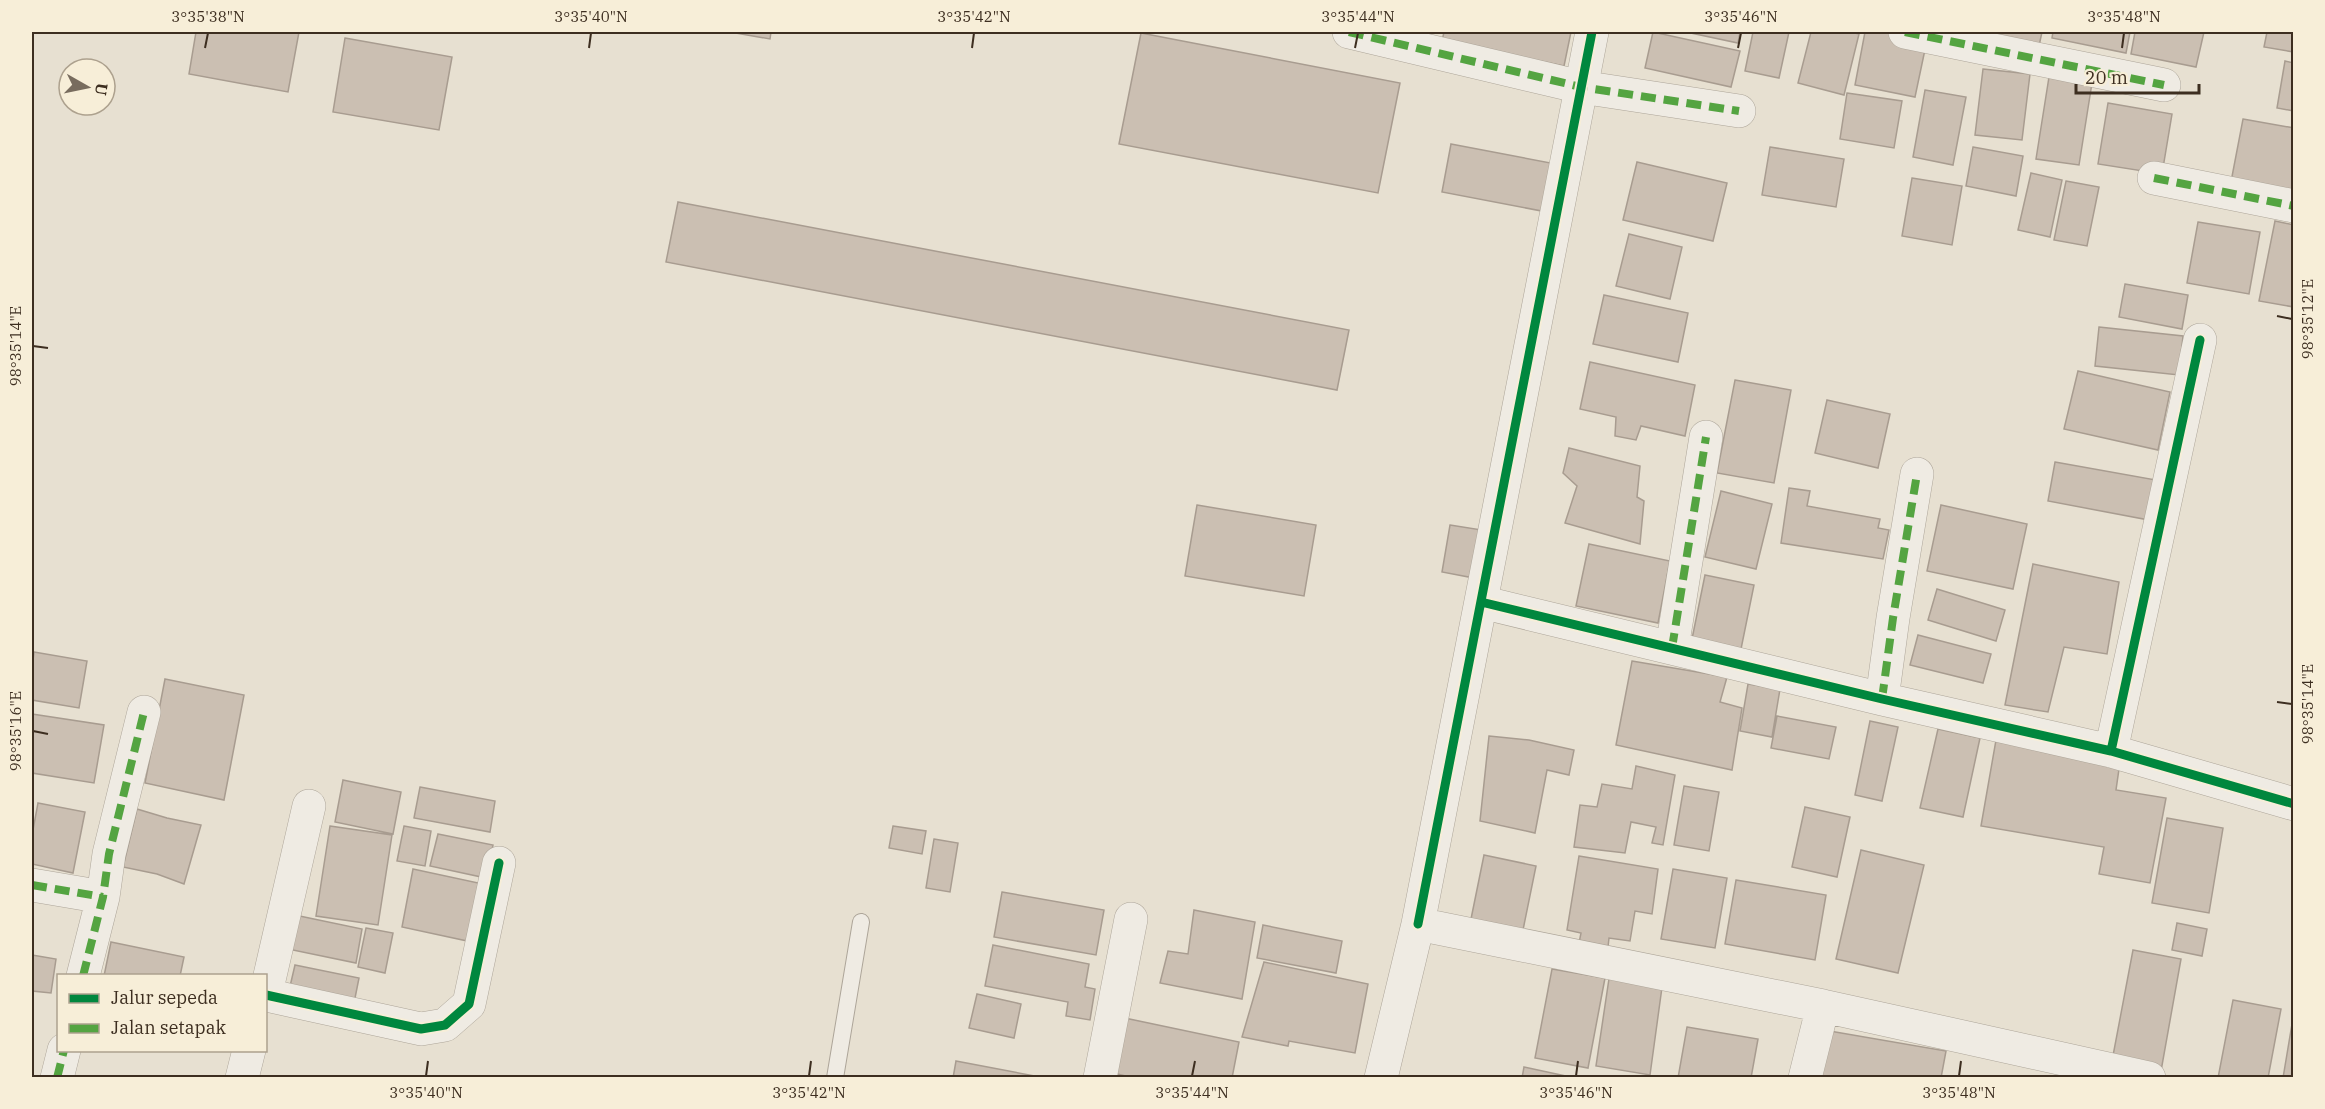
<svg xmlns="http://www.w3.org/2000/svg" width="2325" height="1109" viewBox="0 0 2325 1109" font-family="'IBM Plex Serif',serif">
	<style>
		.building { fill: #cbbfb2; stroke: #a89c90; stroke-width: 1.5 }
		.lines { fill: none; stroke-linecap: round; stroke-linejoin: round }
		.service-casing { stroke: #ada599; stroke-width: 18 }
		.minor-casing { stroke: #ada599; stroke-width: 34 }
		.service { stroke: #efebe3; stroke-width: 16 }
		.minor { stroke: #efebe3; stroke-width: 33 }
		.quiet { stroke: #54a441; stroke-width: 8; stroke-dasharray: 15 8; stroke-linecap: butt }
		.cycleway-casing { stroke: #f7eed8; stroke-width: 13 }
		.cycleway { stroke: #00873e; stroke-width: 9 }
		.ticks { fill: none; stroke: #3d2e20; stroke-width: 2 }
		.neatline { fill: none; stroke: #3d2e20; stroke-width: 2 }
		.ticks-label { font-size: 15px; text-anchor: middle; fill: #3d2e20 }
	</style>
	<rect width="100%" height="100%" fill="#e7e0d1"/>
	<path class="building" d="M196,32H299L288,92L189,74Z
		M730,32H771L770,39Z
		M1444,32H1571L1564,66L1442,41Z
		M1653,32L1740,51L1731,87L1645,68Z
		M1686,32H1740L1738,43Z
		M1753,32H1789L1779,78L1745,71Z
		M1811,32H1851L1859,34L1844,95L1798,83Z
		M1865,32H1882L1927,40L1915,97L1855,85Z
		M1989,32H2042L2039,46L1988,35Z
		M2053,32H2130L2126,53L2052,38Z
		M2135,32H2204L2196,67L2131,54Z
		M2267,32H2294V52L2264,47Z
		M1141,33L1400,83L1378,193L1119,144Z
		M345,38L452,57L439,130L333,112Z
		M2285,61L2294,63V111L2277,108Z
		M1983,69L2030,74L2022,140L1975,135Z
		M2049,77L2092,83L2079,165L2036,159Z
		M1925,90L1966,97L1953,165L1913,157Z
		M1847,93L1902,101L1894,148L1840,139Z
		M2108,103L2172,114L2162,174L2098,164Z
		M2243,119L2294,128V199L2230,187Z
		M1451,144L1556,164L1547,212L1442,192Z
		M1770,147L1844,159L1836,207L1762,195Z
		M1973,147L2023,156L2016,196L1966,186Z
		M1637,162L1727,183L1713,241L1623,220Z
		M2031,173L2062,180L2050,237L2018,230Z
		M1912,178L1962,186L1952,245L1902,236Z
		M2066,181L2099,187L2087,246L2054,240Z
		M678,202L1349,330L1337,390L666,262Z
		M2275,221L2294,225V307L2259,301Z
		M2198,222L2260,232L2249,294L2187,283Z
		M1629,234L1682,247L1670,299L1616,286Z
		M2125,284L2188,295L2182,329L2119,317Z
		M1604,295L1688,313L1678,362L1593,344Z
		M2099,327L2183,336L2179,375L2095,366Z
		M1590,362L1695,385L1685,436L1641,426L1636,440L1615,436L1616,417L1580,409Z
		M2078,371L2170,392L2158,450L2064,429Z
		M1735,380L1791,390L1774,483L1717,473Z
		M1827,400L1890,414L1878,468L1815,453Z
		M1569,448L1640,466L1637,497L1644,501L1640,544L1565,523L1577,486L1563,473Z
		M2055,462L2156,480L2149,520L2048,501Z
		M1789,488L1810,491L1807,506L1880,519L1878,528L1889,530L1883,559L1781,543Z
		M1721,491L1772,504L1756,569L1705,557Z
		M1197,505L1316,525L1304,596L1185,576Z
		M1941,505L2027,524L2013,589L1927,571Z
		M1450,525L1482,530L1474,578L1442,572Z
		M1589,544L1670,561L1658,623L1576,606Z
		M2033,564L2119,582L2107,654L2064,647L2048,712L2005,705Z
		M1705,575L1754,585L1741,649L1692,639Z
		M1937,589L2005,610L1996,641L1928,620Z
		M1918,635L1991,654L1983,683L1910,665Z
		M34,652L87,661L79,708L32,700V669Z
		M1632,661L1727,677L1720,702L1742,708L1732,770L1616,745Z
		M165,679L244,695L224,800L145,783Z
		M1748,684L1780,689L1772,737L1740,731Z
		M32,714L104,725L94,783L32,773Z
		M1777,716L1836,727L1829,759L1771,748Z
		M1870,721L1898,727L1882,801L1855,795Z
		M1938,729L1980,738L1963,817L1920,808Z
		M1489,736L1529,740L1574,750L1569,775L1547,770L1535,833L1480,821Z
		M1996,740L2120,762L2116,790L2166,798L2150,883L2099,874L2104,847L1981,826Z
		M1636,766L1675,775L1663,845L1652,843L1656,827L1631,822L1625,853L1574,847L1580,805L1597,807L1602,784L1632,789Z
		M343,780L401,792L393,834L335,822Z
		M1684,786L1719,792L1709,851L1674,845Z
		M420,787L495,801L490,832L414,818Z
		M38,803L85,812L73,873L32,864V835Z
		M1805,807L1850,817L1837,877L1792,867Z
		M137,809L167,818L201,825L184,884L157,874L123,867Z
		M2167,818L2223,828L2209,913L2152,903Z
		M330,826L392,835L378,925L316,916Z
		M404,826L431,831L425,866L397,861Z
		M893,826L926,831L922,854L889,848Z
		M438,834L493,845L486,878L430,866Z
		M934,839L958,843L950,892L926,888Z
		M1861,850L1924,865L1898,973L1836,959Z
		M1484,855L1536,866L1523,930L1471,919Z
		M1579,856L1658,869L1652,914L1635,911L1630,941L1609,938L1608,947L1579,943L1581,933L1567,930Z
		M413,869L483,884L472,942L402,927Z
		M1673,869L1727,878L1715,948L1661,939Z
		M1736,880L1826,895L1815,960L1725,944Z
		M1002,892L1104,910L1096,955L994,937Z
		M1194,910L1255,922L1242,999L1160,983L1168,951L1188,954Z
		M290,914L362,929L356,963L283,948Z
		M2177,923L2207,929L2202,956L2172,950Z
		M1263,925L1342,941L1336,973L1257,958Z
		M366,928L393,933L385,973L358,967Z
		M111,942L184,957L180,976H104Z
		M993,945L1089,964L1085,987L1095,989L1090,1020L1066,1016L1068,1002L985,986Z
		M2133,950L2181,959L2161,1071L2112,1061Z
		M32,955L56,959L51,993L32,991Z
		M1264,962L1368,984L1355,1053L1289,1041L1288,1046L1242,1037Z
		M295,965L359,978L353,1008L288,995Z
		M1552,969L1605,978L1588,1068L1535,1058Z
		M1610,972L1663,980L1650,1075L1596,1066Z
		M977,994L1021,1004L1014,1038L969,1028Z
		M2233,1000L2281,1009L2268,1078H2218Z
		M2294,1012V1078H2283Z
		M1120,1017L1239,1042L1232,1078H1134L1109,1072Z
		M1687,1027L1758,1039L1751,1078H1678Z
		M1818,1029L1946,1051L1941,1078H1810Z
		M956,1061L1045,1078H953Z
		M1524,1067L1575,1078H1522Z"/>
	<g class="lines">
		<g class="service-casing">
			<path id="service" d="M835,1078L861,922"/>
		</g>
		<g class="minor-casing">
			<path id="minor" d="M1349,32L1581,87L1739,111
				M1905,32L2164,85
				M2154,178L2294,206
				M1481,602L1882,699L2111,751L2294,804
				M1672,648L1706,437
				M1882,699L1893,618L1917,474
				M2111,751L2200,340
				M32,885L103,897
				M1418,924L1592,32
				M83,976L103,897L109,854L144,712
				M266,993L309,806
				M266,995L421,1029L445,1025L469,1004L499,863
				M1823,1006L2149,1078
				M57,1078L64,1050
				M242,1078L249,1050
				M1100,1078L1131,919
				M1381,1078L1418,924L1823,1006L1805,1078"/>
		</g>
		<use href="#service" class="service"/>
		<use href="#minor" class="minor"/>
		<path class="quiet" d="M1349,32L1581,87L1739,111
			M1905,32L2164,85
			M2154,178L2294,206
			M1672,648L1706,437
			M1882,699L1893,618L1917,474
			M32,885L103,897
			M83,976L103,897L109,854L144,712
			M57,1078L64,1050"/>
		<g class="cycleway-casing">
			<path id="cycleway" d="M1481,602L1882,699L2111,751L2294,804
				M2111,751L2200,340
				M1418,924L1592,32
				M266,995L421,1029L445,1025L469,1004L499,863"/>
		</g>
		<use href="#cycleway" class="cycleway"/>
	</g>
	<path class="ticks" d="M205,48L208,33M589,48L591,33M972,48L974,33M1355,48L1358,33M1738,48L1741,33M2122,48L2124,33M2277,316L2292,319M33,346L48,348M2277,702L2292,704M33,731L48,734M426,1076L428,1061M809,1076L811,1061M1192,1076L1195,1061M1576,1076L1578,1061M1959,1076L1961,1061"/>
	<rect width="2325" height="1109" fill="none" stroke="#f7eed8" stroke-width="66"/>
	<rect x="57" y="974" width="210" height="78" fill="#f7eed8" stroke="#ada18e" stroke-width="1.5"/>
	<rect x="69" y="994" width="30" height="9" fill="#00873e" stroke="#ada18e" stroke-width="1.5"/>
	<text x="111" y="1004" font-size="18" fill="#3d2e20">Jalur sepeda</text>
	<rect x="69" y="1024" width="30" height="9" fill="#54a441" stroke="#ada18e" stroke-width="1.5"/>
	<text x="111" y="1034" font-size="18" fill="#3d2e20">Jalan setapak</text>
	<g transform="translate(87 87) rotate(99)"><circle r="28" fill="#f7eed8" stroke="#ada18e" stroke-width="1.5"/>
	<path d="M0-4.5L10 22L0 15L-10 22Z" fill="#786c5e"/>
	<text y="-9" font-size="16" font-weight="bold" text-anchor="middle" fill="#3d2e20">U</text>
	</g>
	<path d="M2076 84v9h123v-9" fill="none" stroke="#3d2e20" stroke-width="3"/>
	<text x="2085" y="84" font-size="18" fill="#3d2e20" stroke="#f7eed8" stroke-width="4.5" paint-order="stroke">20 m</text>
	<rect x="33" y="33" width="2259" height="1043" class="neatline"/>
	<g class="ticks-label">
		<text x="208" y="22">3°35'38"N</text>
		<text x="591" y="22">3°35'40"N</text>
		<text x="974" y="22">3°35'42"N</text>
		<text x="1358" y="22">3°35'44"N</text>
		<text x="1741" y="22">3°35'46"N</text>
		<text x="2124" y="22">3°35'48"N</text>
		<text transform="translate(2308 319) rotate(-90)" y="5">98°35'12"E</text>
		<text transform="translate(16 346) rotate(-90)" y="5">98°35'14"E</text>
		<text transform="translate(2308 704) rotate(-90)" y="5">98°35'14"E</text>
		<text transform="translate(16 731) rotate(-90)" y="5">98°35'16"E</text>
		<text x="426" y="1098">3°35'40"N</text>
		<text x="809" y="1098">3°35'42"N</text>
		<text x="1192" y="1098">3°35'44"N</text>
		<text x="1576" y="1098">3°35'46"N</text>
		<text x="1959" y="1098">3°35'48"N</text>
	</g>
</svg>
